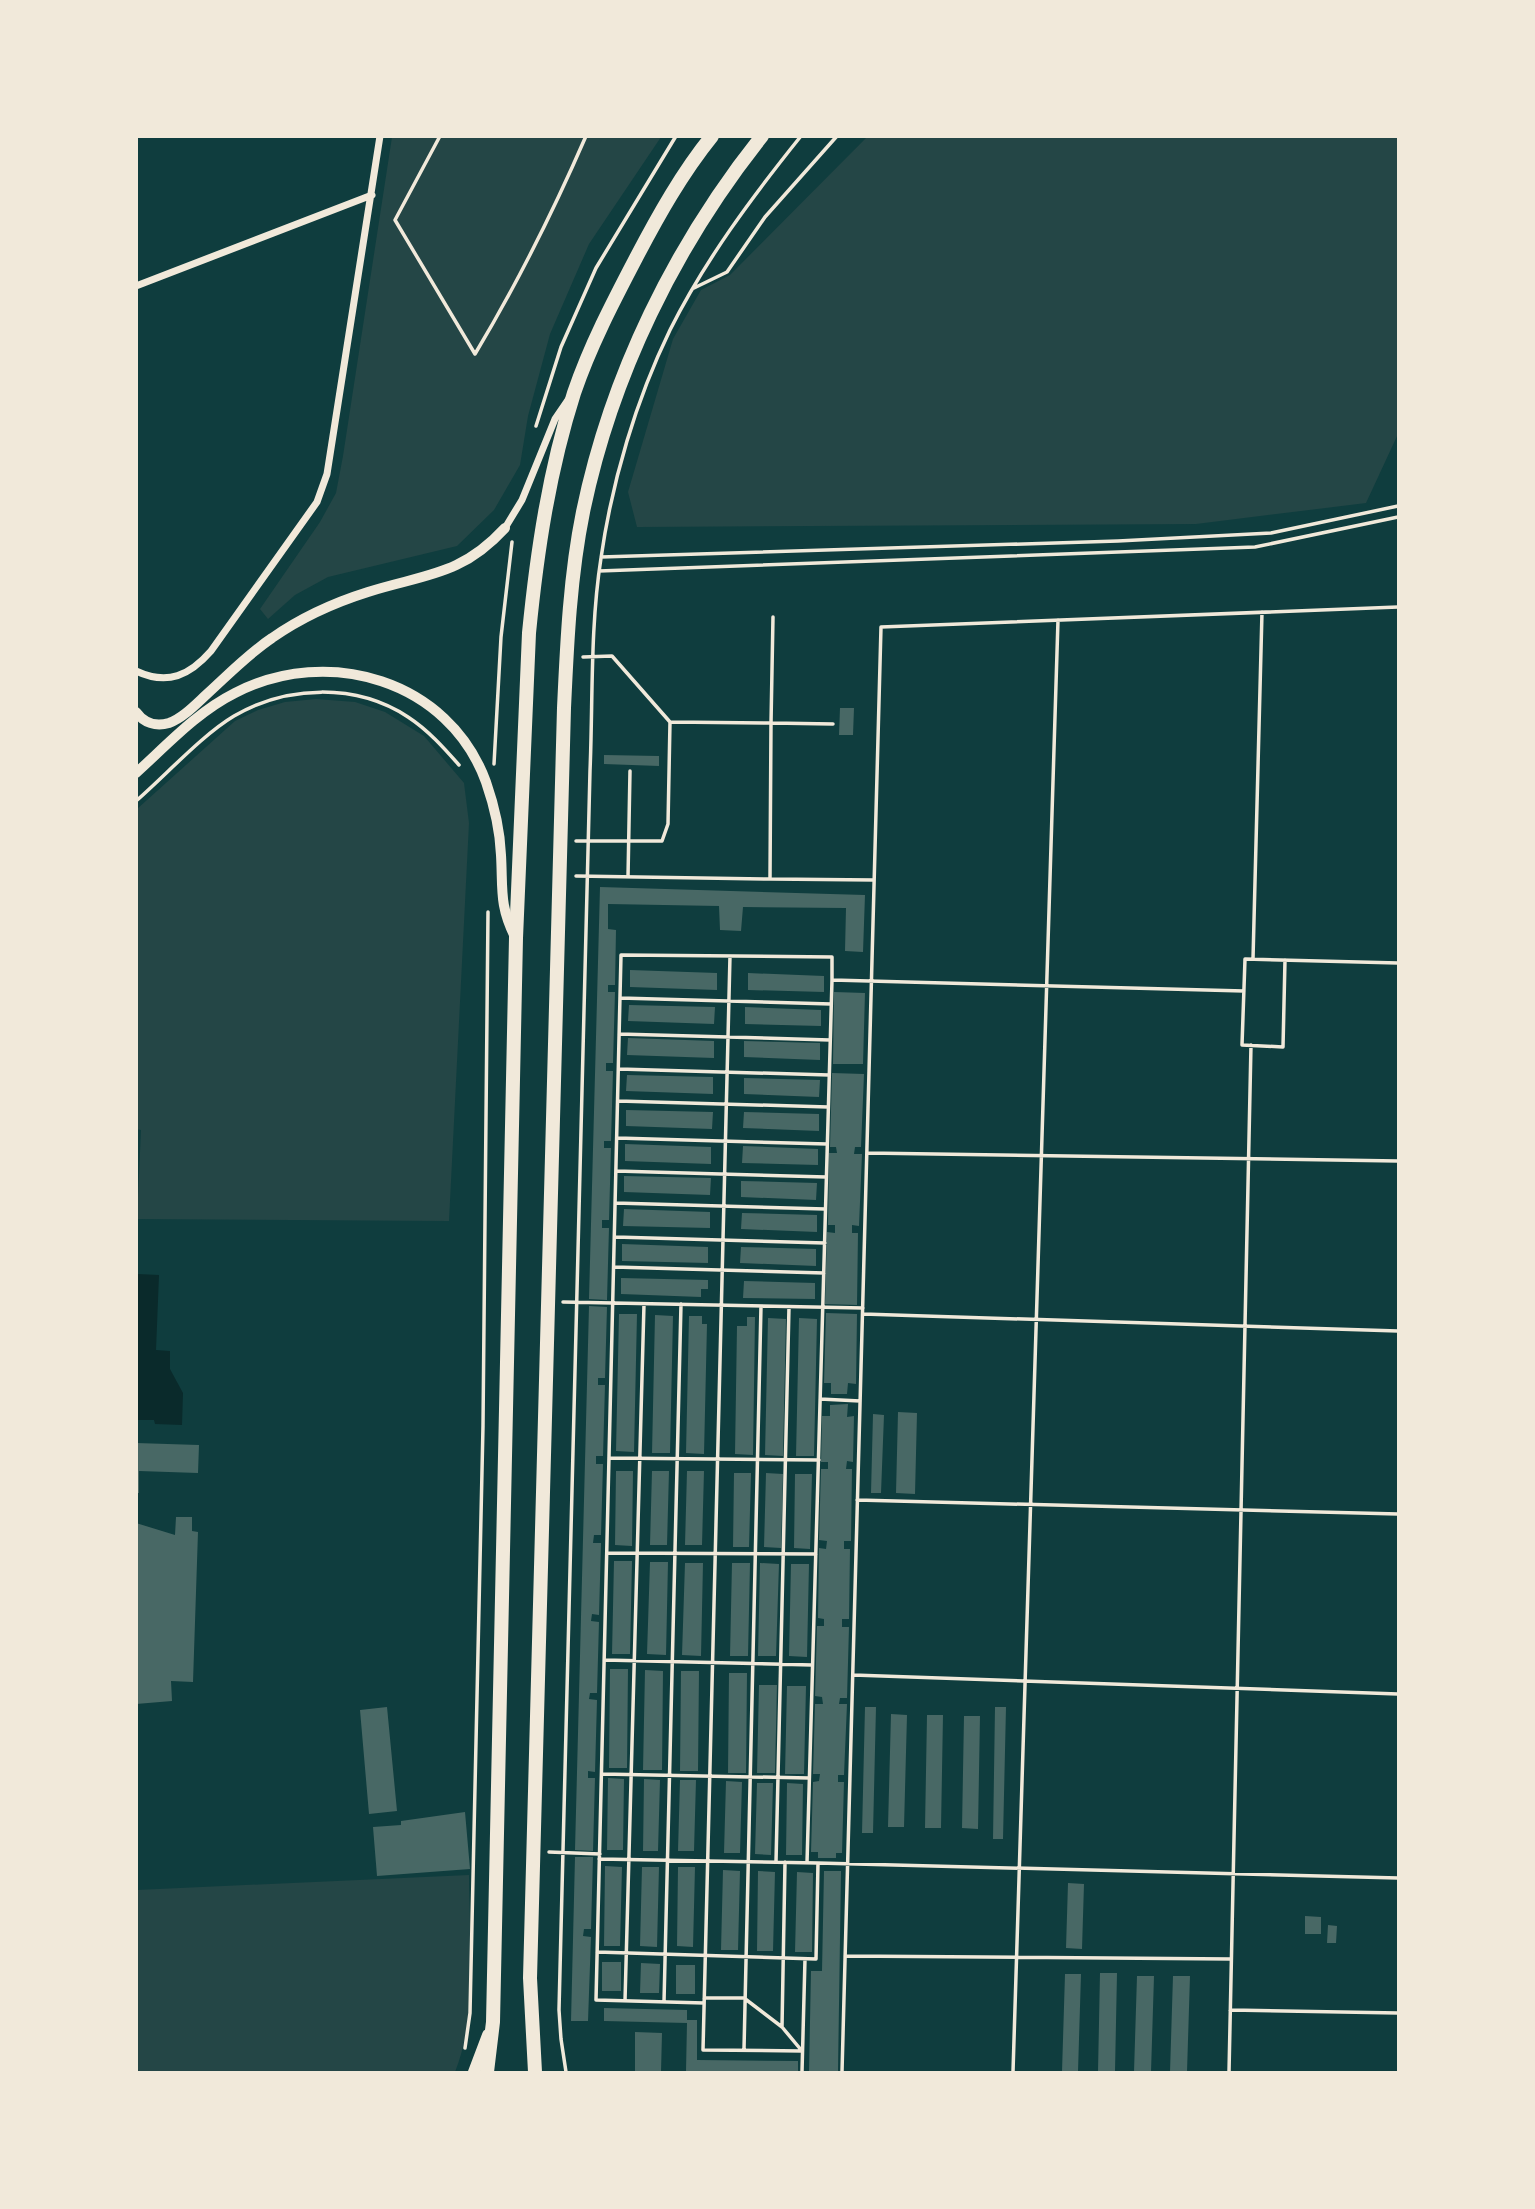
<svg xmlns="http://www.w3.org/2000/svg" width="1535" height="2209" viewBox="0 0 1535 2209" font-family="'Varela Round',sans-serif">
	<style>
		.green { fill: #244646 }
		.water { fill: #0a2a2b }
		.building { fill: #486865 }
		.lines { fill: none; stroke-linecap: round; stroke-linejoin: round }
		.path { stroke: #f1e9da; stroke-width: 3.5 }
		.minor { stroke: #f1e9da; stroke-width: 7 }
		.tertiary { stroke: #f1e9da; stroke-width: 10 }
		.primary { stroke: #f1e9da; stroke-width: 12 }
		.trunk { stroke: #f1e9da; stroke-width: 14 }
	</style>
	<rect width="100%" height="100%" fill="#0f3d3e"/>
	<path class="green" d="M392,137H661L589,244L550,334L528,416L520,465L494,510L457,546L328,577L295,595L268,619L260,609L320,522L336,493L343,456Z
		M867,137H1398V434L1366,503L1196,524L637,527L628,492L673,339L701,290L730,275Z
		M316,699L355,702L385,712L424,736L464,783L469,823L449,1221L137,1219L141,1130L136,1129L137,809L235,721L258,710L285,702Z
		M469,1875C469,1936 478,2015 455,2072H137V1890Z"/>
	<path class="water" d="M137,1274L159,1275L156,1350L170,1351V1369L183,1393L182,1425L155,1424L154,1420H137Z"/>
	<path class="building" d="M840,708H854L853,735H839Z
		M604,755L659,756V766L604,764Z
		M600,887L865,895L863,952L845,951L846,908L743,907L741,931L720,930L719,906L608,904V929L616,930L615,985H608V992H615L613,1063H606V1071H613L611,1141H604V1148H611L609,1220H602V1228H609L607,1300L589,1299Z
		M630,970L717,973V990L630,987Z
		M748,973L824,976V992L748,990Z
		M834,992L865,993L863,1064H833Z
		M629,1005L715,1007L714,1024L628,1021Z
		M745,1007L821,1010V1026L745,1024Z
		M628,1038L714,1041V1058L627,1055Z
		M744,1041L820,1043V1060L744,1057Z
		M832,1073L864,1074L861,1147H855L854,1154H862L859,1226L852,1225V1233H858L857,1305L825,1304L827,1232L835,1233V1225H828L829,1153H837L836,1147H830Z
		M627,1075L713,1077V1094L626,1091Z
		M744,1078L820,1080L819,1097L744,1094Z
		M626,1110L713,1112L712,1129L626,1126Z
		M744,1112L819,1114V1131L743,1128Z
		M625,1144L711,1147V1164L625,1161Z
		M743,1146L818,1149V1165L742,1163Z
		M624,1176L711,1178L710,1195L624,1192Z
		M741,1181L817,1183L816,1200L741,1197Z
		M624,1209L710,1212V1228L623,1226Z
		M742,1213L817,1215V1232L741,1229Z
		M622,1244L708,1247V1263L622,1261Z
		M741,1247L816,1249V1266L740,1263Z
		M621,1278L708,1280V1289H701V1297L621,1294Z
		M744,1281L815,1283V1299L743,1298Z
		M589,1306L607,1307L605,1378H598V1385H605L603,1456H596V1464H603L601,1535H594L593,1543H601L599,1615L592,1614L591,1621L599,1622L597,1693H590L589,1699L597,1700L595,1772L588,1771V1778H595L593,1851L575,1850Z
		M826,1313L857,1314L856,1384L848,1383L847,1394H831V1383H824Z
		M619,1314H637L634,1452L616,1451Z
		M655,1315L673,1316L670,1453H652Z
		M689,1316H702V1324H707L704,1454L686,1453Z
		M747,1317H755L753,1455L735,1454L737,1326H747Z
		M768,1318L786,1319L783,1456L765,1455Z
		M799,1318L817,1319L814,1456H796Z
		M848,1404L847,1417L854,1416L853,1462L847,1461L846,1469H852L851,1541H844V1549H850L849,1619H842V1627H849L847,1698H840L839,1704H847L844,1775H838V1782H844L842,1853H836V1858H818V1852H811L813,1782L819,1781L820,1774H813L815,1704H823L822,1697L815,1696L817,1626H824V1619L818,1618L819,1548L826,1549L827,1541L819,1540L821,1469H828V1462H821L822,1416H830V1405Z
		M898,1412L917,1413L915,1494L896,1493Z
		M873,1414L884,1415L881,1493H871Z
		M136,1443L199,1445L198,1473L139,1471V1493H136Z
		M616,1471H633L632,1546L615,1545Z
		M652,1471H669L667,1545H650Z
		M687,1471H704L702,1545H685Z
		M734,1473H751L749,1547H733Z
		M766,1473L783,1474L781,1548L764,1547Z
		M795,1474H812L810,1549L794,1548Z
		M176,1517H192V1531L198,1532L193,1682L171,1681L172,1701L136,1704V1523L175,1535Z
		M614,1561H632L630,1654H612Z
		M650,1562H668L666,1655L647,1654Z
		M685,1563H703L701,1656L682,1655Z
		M732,1563H750L748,1656H730Z
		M760,1563L779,1564L776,1656H758Z
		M791,1564H809L807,1657L789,1656Z
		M610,1669H628L627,1768H609Z
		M645,1670L663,1671L662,1770H643Z
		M681,1671H699L698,1771H680Z
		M729,1673H747L746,1773H728Z
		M759,1685H777L775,1773H757Z
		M787,1686H806L804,1774H785Z
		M387,1707L397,1811L369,1814L360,1710Z
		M865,1707H876L873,1833H862Z
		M995,1707H1006L1003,1839H993Z
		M891,1714L907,1715L904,1827H888Z
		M927,1715H943L941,1828H925Z
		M964,1716H980L978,1829L962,1828Z
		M608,1778L624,1779L623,1850H607Z
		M644,1779L660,1780L658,1851H643Z
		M680,1780H696L694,1851H678Z
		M726,1781L742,1782L740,1853H724Z
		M757,1783H773L771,1855L755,1854Z
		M787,1783L803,1784L802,1855H786Z
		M465,1812L470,1869L377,1876L373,1827L401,1825V1821Z
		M575,1857H593L591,1929H584L583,1936L591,1937L588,2021H571Z
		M605,1866L622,1867L620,1946H604Z
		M642,1867H659L657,1947L640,1946Z
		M678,1867H695L693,1947L677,1946Z
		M723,1870L740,1871L738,1950H721Z
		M758,1871L775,1872L773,1951H757Z
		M824,1871H841L838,2072H809L811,1971H822Z
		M797,1872L813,1873L812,1952H795Z
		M1068,1883L1084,1884L1082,1949L1066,1948Z
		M1305,1916L1321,1917V1934H1305Z
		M1328,1925L1337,1926L1336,1943H1327Z
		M602,1962H621V1991H602Z
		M641,1963L660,1964L659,1993H640Z
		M676,1965H695V1994H676Z
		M1100,1973H1117L1115,2072H1098Z
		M1065,1974H1081L1078,2072H1062Z
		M1137,1976H1154L1151,2072H1134Z
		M1173,1976H1190L1187,2072H1170Z
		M604,2008L687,2010V2020H697V2060L798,2061V2072L686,2071L687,2023L604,2021Z
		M635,2032L662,2033L661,2072H635Z"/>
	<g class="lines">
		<path class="path" d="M440,136L395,220L475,354C517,284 553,212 586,136
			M694,288L727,272L765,217L837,136
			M536,426L561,347L596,268L676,136
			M601,557L1118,541L1271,533L1398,506
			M599,571L1255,547L1398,517
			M773,617L771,723L833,724
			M583,657L612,656L670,722
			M494,764L501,637L512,542
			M136,801C165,776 202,735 234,716C287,685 356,683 408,717C428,730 444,748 459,765
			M576,841H662L668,824L670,722L771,723L770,879L874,880
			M576,876L770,879
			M628,877L630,771
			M730,956L703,2050L802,2051
			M1253,959L1262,612
			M1285,960L1283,1047L1242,1045L1245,959L1398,963
			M620,998L831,1004
			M619,1034L830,1040
			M619,1069L829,1075
			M618,1101L828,1107
			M617,1138L827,1144
			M867,1153L1398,1161
			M616,1171L826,1177
			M615,1203L825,1209
			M615,1237L825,1243
			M614,1267L824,1273
			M563,1302L863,1308
			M863,1314L1398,1331
			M820,1399L860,1401
			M609,1458L819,1460
			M857,1500L1398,1514
			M607,1553L816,1554
			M604,1660L812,1665
			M853,1675L1398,1694
			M602,1774L809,1778
			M549,1852L600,1854
			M776,1862L789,1307
			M807,1863L832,980
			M818,1863L1398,1878
			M597,1952L816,1959L818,1863L599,1859
			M845,1956L1231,1959
			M704,1998H744L782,2027L802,2051
			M625,2001L644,1304
			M664,2002L681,1304
			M704,2003L596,2000L621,955L832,957V980L1244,991
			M1230,2010L1398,2013
			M782,2027L785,1862
			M465,2048L470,2013L483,1426L488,912
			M744,2049L761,1306
			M566,2072L561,2039L559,2010L590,771C593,701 590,628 601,558C612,481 636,400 670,330C705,260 752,197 801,136
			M802,2072L805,1959
			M842,2072L881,627L1398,607
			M1013,2072L1058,620
			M1229,2072L1251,1045"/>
		<path class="minor" d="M136,286L372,195
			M505,528L522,500L555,419L568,400
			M136,671C168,686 190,675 211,651L317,502L327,474L380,136"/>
		<path class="tertiary" d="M136,712C144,723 156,727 169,723C183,718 196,704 207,694C228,675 248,654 272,638C302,617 333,603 368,592C425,574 461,576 505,528
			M136,773C167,745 197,712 235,693C328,645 449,680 486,782C494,805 500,831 501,855C503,889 499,905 515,937"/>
		<path class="primary" d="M474,2072L488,2035"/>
		<path class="trunk" d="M487,2072L493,2022L516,938L529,633C537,552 549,471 574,393C590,346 613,302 636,258C658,216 682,173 712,136
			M535,2072L530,1978L564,708C567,643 570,576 583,512C611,376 675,245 762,136"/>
	</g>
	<rect width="1535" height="2209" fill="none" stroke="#f1e9da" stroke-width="276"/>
</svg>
